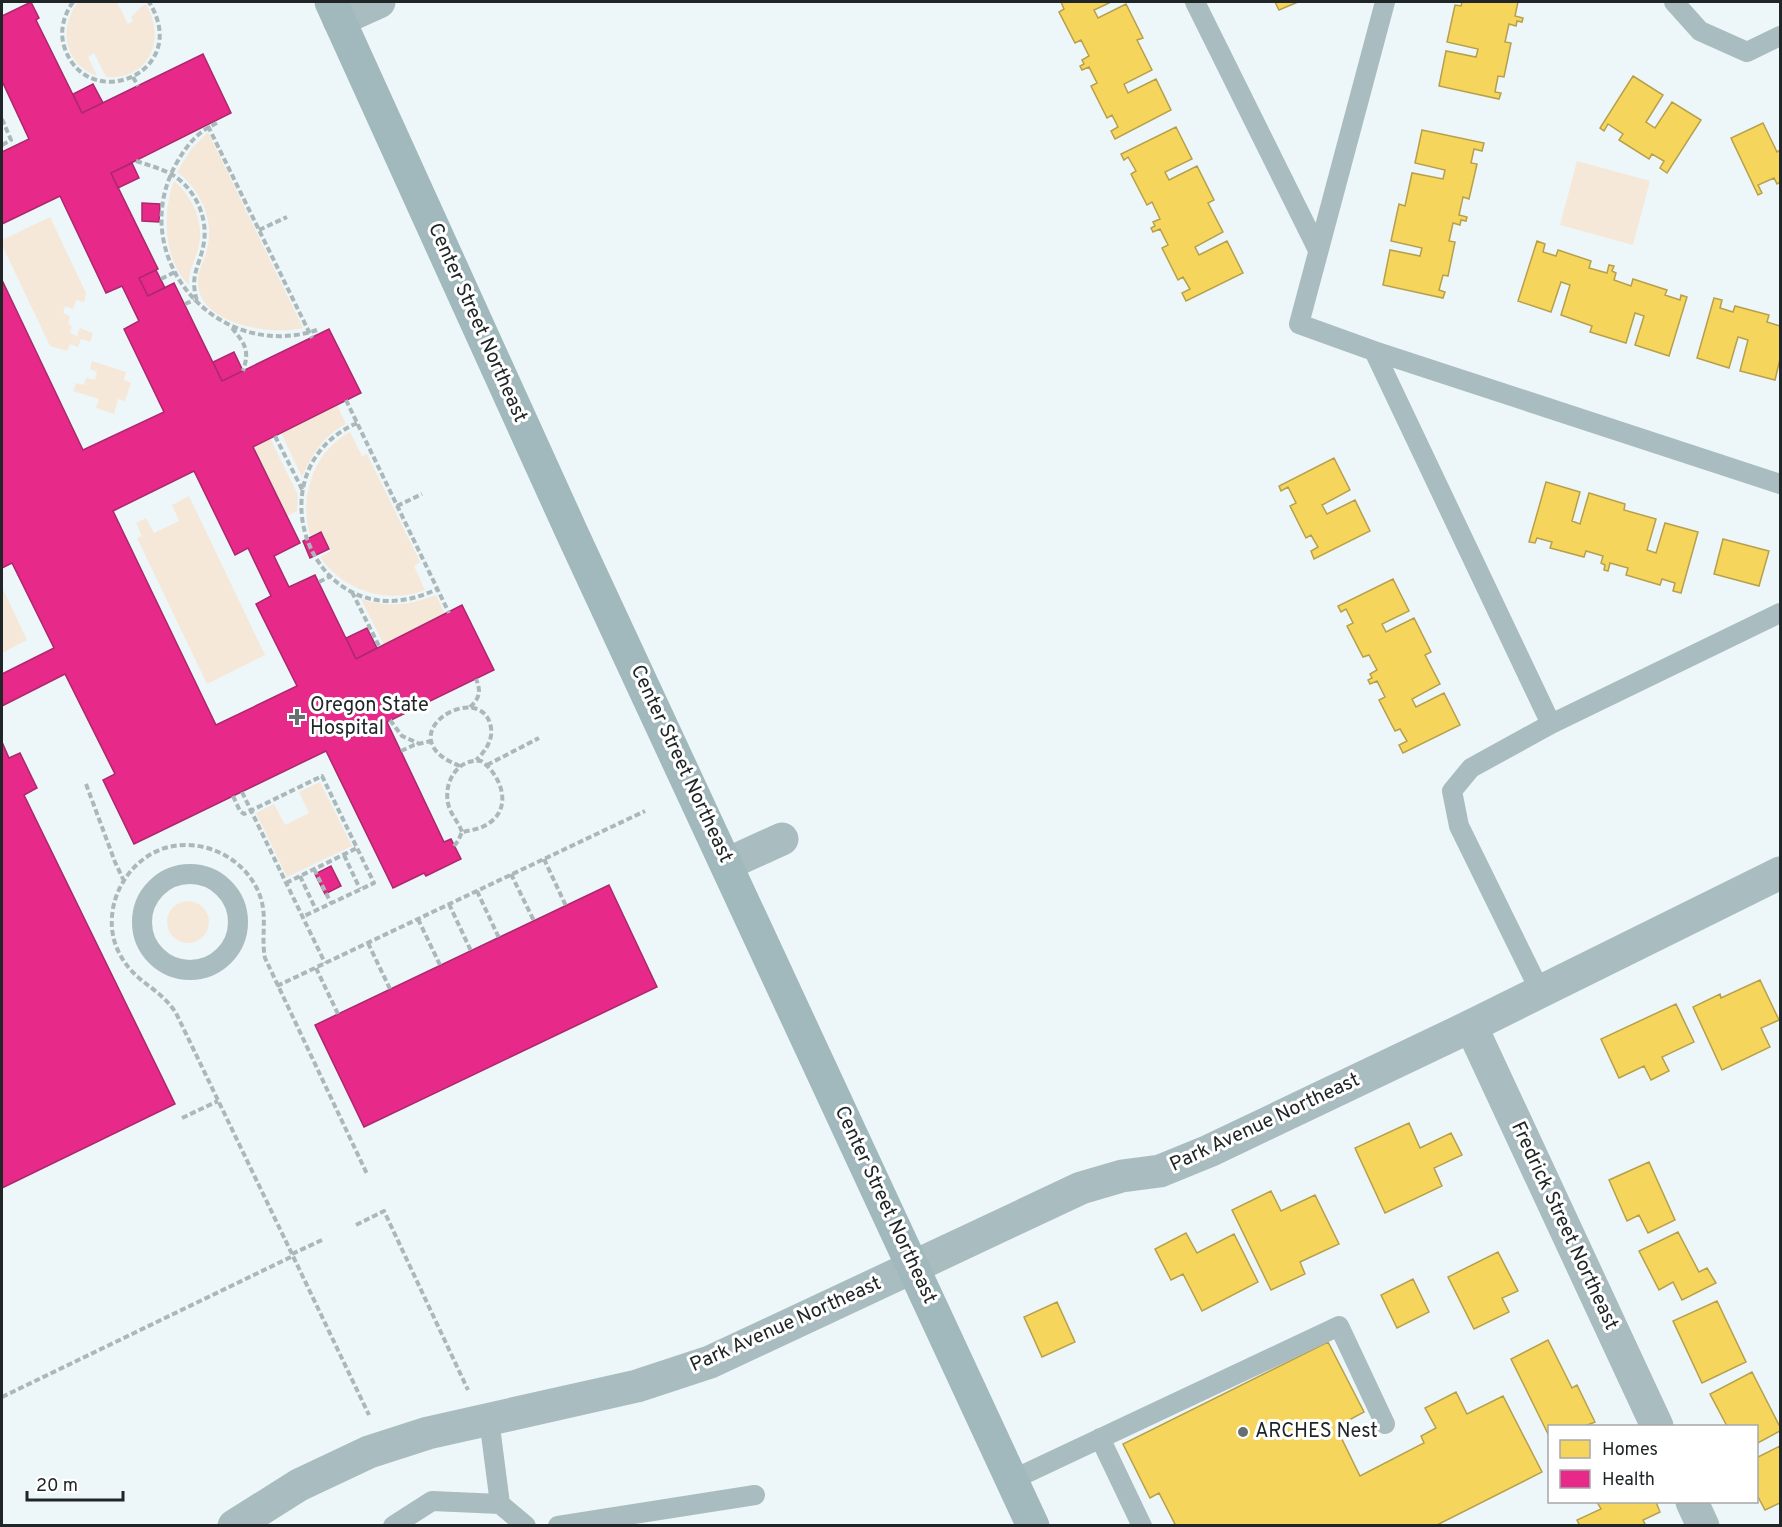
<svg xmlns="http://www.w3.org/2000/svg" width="1782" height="1527" viewBox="0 0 1782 1527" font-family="Overpass,sans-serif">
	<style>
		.green { fill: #f6e8d9 }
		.homes { fill: #f6d55c; stroke: #b6a04c; stroke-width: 1.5 }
		.health { fill: #e7298a; stroke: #ab286c; stroke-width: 1.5; fill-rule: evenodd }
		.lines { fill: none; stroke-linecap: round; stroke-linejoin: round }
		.path { stroke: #abb8ba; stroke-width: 4; stroke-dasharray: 6 3; stroke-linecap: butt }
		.service { stroke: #a9bcc0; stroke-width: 20 }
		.minor { stroke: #a9bcc0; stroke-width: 33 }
		.tertiary { stroke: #a9bcc0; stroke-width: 33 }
		.secondary { stroke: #a1b9bc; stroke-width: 33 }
		.poi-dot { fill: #686f70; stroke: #fff; stroke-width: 2 }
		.labels { text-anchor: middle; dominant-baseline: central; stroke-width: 6; stroke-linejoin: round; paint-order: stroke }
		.street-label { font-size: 20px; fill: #202627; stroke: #fff }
		.poi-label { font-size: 20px; fill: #202627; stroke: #fff; text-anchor: start }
	</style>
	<rect width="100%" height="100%" fill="#edf6f8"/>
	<path class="green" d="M78,2H117L128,24L133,21L131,17L141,7L146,4C167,39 149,81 106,77L94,53L88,57L97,76C64,64 58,28 78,2Z
		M208,132L303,328C272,336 195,324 198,280C198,269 205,260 207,249C215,220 200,189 177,172L191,149Z
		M1577,161L1650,181L1633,245L1560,225Z
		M174,181C195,199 206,226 197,253C193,265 188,273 189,285C163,259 162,213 174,181Z
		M50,217L86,293L84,302L76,300L73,309L65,306L63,313L70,316L68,324L72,326L70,333L77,336L80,328L93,333L90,342L81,339L78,347L70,344L67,351L50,346L2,245V240Z
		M92,361L126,372L124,380L131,383L125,401L118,399L114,414L96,408L99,399L73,391L76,383L84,385L86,378L95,380L97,372L90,369Z
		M337,405L346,424C324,435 312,455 302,477L281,433Z
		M350,432L362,456L367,454L420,562L414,566L425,590C388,605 342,590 320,557L331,551L321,531L310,536C299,497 313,452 350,432Z
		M270,438L298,495L297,511L287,516L253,447Z
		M189,496L265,655L207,684L137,538L142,536L136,523L146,518L154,533L179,521L172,505Z
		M2,587L27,640L2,653Z
		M436,595L445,614L384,645L361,599C387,608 410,605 436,595Z
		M320,782L352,846L287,877L256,813L274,804L285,825L309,813L299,792Z
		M167 922a21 21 0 1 1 42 0a21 21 0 1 1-42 0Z"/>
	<path class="homes" d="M1061,2H1111L1094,10L1098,18L1126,4L1143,38L1137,40L1152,70L1124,84L1128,93L1156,79L1171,110L1115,139L1111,131L1118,127L1112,115L1107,118L1091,86L1097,83L1089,67L1082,70L1080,66L1084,64L1082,60L1089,56L1081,40L1075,43L1059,12L1064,9Z
		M1275,2H1298L1279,10Z
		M1462,2H1518L1515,16L1523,18L1522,22L1517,21L1516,26L1509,24L1505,42L1511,43L1504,77L1498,76L1495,92L1501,93L1499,99L1439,86L1446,51L1476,57L1478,49L1447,42L1455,5L1461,6Z
		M1633,76L1663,95L1646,122L1655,128L1672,102L1701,120L1667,173L1660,168L1664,161L1652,154L1649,159L1619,140L1623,134L1608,124L1604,131L1600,128Z
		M1763,123L1777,152L1780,150V182L1777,184L1774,178L1758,185L1762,193L1758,195L1731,138Z
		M1176,127L1192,159L1165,172L1169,180L1197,166L1214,200L1208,203L1223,232L1195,247L1199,255L1227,241L1243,273L1186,301L1182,293L1190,289L1183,277L1178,280L1162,248L1168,245L1160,229L1153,232L1151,228L1155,226L1153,222L1160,219L1152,202L1147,205L1131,174L1136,171L1128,157L1124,160L1121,154Z
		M1422,130L1484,143L1482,151L1474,149L1471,163L1477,164L1469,199L1463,197L1459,215L1467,217L1466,221L1461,220L1460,225L1453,223L1449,241L1455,242L1448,276L1443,275L1439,290L1445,292L1443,298L1383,285L1390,250L1420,256L1422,248L1391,241L1399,204L1405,206L1412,173L1443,179L1445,170L1415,163Z
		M1537,241L1545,244L1543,252L1556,256L1558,250L1591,261L1589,268L1607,273L1609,265L1614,266L1612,271L1616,273L1614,280L1631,286L1633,279L1667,290L1665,295L1680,300L1681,295L1687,297L1669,356L1635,345L1644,316L1635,313L1626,343L1590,332L1592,326L1561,315L1570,285L1561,282L1551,312L1518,301Z
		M1714,298L1722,300L1720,308L1733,312L1735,306L1769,315L1767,322L1780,326V359L1775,380L1740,371L1748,340L1738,337L1729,368L1697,358Z
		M1334,458L1350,490L1322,505L1327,514L1355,500L1370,531L1314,559L1311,551L1318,547L1311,535L1306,538L1290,506L1296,503L1288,487L1281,491L1279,486Z
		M1546,482L1580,492L1572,521L1580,524L1589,493L1625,504L1624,510L1656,519L1647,550L1656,553L1665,523L1698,532L1681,593L1673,591L1675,583L1662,579L1660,585L1626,575L1628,568L1610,563L1608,571L1604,570L1605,565L1601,563L1603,556L1586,551L1584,557L1550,548L1552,542L1537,538L1535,543L1529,542Z
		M1723,539L1769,551L1759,586L1714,574Z
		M1393,579L1409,611L1382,624L1386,632L1414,618L1431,652L1425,655L1440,684L1412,699L1416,707L1444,693L1460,725L1403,753L1399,745L1407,741L1400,729L1395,731L1379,700L1385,697L1377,681L1370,684L1368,680L1372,678L1370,674L1377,670L1369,655L1363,657L1347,626L1353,623L1346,609L1341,612L1338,606Z
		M1760,980L1779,1020L1761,1028L1770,1047L1722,1070L1693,1007L1720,994L1721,998Z
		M1676,1004L1694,1042L1662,1057L1669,1071L1651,1080L1644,1066L1619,1078L1601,1039Z
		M1409,1123L1420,1148L1451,1133L1462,1155L1434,1168L1442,1186L1385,1213L1355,1148Z
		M1649,1162L1675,1220L1648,1233L1639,1215L1627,1221L1609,1180Z
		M1271,1191L1281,1211L1315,1195L1339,1244L1300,1262L1305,1274L1271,1290L1232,1210Z
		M1678,1232L1699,1272L1707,1268L1716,1283L1682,1300L1673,1282L1659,1290L1639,1251Z
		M1186,1233L1197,1253L1234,1234L1258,1282L1202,1311L1183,1274L1171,1280L1155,1249Z
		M1498,1252L1518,1291L1502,1298L1509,1312L1474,1329L1448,1277Z
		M1413,1279L1429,1312L1397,1328L1381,1295Z
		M1717,1301L1746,1362L1702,1383L1673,1321Z
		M1057,1302L1075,1342L1042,1357L1024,1317Z
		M1548,1340L1572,1388L1577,1385L1595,1422L1585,1426H1550V1438L1511,1359Z
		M1328,1342L1364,1412L1336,1427L1360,1476L1424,1443L1421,1436L1436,1428L1425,1408L1456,1392L1467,1414L1503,1396L1542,1472L1435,1526H1176L1159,1493L1150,1498L1123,1444Z
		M1752,1372L1780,1427V1431L1756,1444V1426H1727L1710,1394Z
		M1780,1446V1503L1765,1510L1756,1493V1458Z
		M1597,1502H1656L1660,1512L1643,1520L1646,1526H1580L1577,1520L1601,1509Z"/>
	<path class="health" d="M31,2L39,18L36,20L82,113L203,54L231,113L111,173L158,269L139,278L148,296L174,283L222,381L329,329L361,393L253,447L300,543L274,556L289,587L315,575L356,659L462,605L494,670L387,722L444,842L451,839L461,859L426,876L424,873L393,888L326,751L134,844L103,780L115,774L65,674L2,706V674L54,648L12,563L2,568V280L83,450L164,412L124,329L139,321L122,286L106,293L60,196L2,224V152L29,139L2,81V16ZM194,471L235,555L248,548L271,596L256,604L297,686L216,725L113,511Z
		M93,84L103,103L82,113L73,94Z
		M132,163L139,178L118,188L111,173Z
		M142,203L160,204L159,222L142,221Z
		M156,270L165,288L148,296L139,278Z
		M234,352L243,371L222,381L213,362Z
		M321,532L329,549L310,558L303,541Z
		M367,628L377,648L356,659L346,638Z
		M2,742L9,758L20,753L37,788L24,795L175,1104L2,1188Z
		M331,866L341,886L325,894L315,874Z
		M609,885L657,987L364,1127L315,1025Z"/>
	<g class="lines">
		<path class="path" d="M73,2C63,16 59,33 65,49C89,115 193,72 149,2
			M133,77L138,86
			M2,119L11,140L2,145
			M217,123C197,132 187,145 176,164C125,257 217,363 317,330
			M208,126L312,338
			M136,161C148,165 160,168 171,174C194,187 208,216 204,242C200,267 189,274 197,301
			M259,230L287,217
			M161,279L175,272
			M185,304L194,300
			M232,328C245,344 250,350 243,371
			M346,400L449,613
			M357,423C246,472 316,648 437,589
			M275,436L303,491
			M397,506L422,494
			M319,582L331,576
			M352,592L380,648
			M470,707C480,698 481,691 476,679
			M390,720L402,736L418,743
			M401,751L414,745L431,741
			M487,765L539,738
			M460,766C382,736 483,676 491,728C493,740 485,752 476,760
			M86,784L115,862L124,881
			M242,792L325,963
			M233,796L240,811L244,814L322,776L374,883L302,917
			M454,846L458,841L462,832C473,830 485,828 493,820C512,803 499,773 481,761C456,758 442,785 449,807C452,816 459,823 462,832
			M344,855L360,889
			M544,859L566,906
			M314,869L331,903
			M511,874L534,921
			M300,876L316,910
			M286,883L357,848
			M477,891L499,938
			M449,904L471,951
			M418,919L440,965
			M368,943L390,989
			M316,968L338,1014
			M277,986L645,811
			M182,1118L218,1101
			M356,1225L384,1211L468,1390
			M322,1240L292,1254L369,1415
			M292,1254L176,1013C157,984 131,983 116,946C102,908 124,863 162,849C202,835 249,859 261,899C267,918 261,938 265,958L367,1174
			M2,1397L293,1256"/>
		<path class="service" d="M1195,2L1318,250
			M1385,2L1299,324L1374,351L1551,724L1471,768L1452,791L1459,826L1540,991
			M1674,2L1700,31L1747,52L1780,36
			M1374,351L1780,484
			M1551,724L1780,613
			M142 922a48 48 0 1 1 96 0a48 48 0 1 1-96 0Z
			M1100,1438L1142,1526
			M1012,1480L1339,1326L1385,1424
			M500,1504L526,1526
			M393,1526L432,1501L500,1504L489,1419
			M558,1526L755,1495"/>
		<path class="minor" d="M339,20L379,2
			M727,864L782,839
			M1471,1026L1657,1426
			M1692,1502L1703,1526
			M234,1526L299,1485L369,1452L428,1433L637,1386L710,1362L913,1267"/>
		<path class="tertiary" d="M913,1267L1081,1188L1122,1176L1160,1171L1209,1151L1471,1026L1780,873"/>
		<path class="secondary" d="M331,2L572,533L1033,1526"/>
	</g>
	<g class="poi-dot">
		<path d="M294 708h6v6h6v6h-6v6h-6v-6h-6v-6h6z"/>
		<circle cx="1243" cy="1432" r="6"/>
	</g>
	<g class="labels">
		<g class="street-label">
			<text transform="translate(477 323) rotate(66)">Center Street Northeast</text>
			<text transform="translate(681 764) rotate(65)">Center Street Northeast</text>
			<text transform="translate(1265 1123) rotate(-25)">Park Avenue Northeast</text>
			<text transform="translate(885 1205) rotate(65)">Center Street Northeast</text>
			<text transform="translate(1564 1226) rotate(65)">Fredrick Street Northeast</text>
			<text transform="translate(786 1325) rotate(-24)">Park Avenue Northeast</text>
		</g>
		<g class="poi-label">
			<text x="310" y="706">Oregon State<tspan x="310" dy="23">Hospital</tspan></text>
			<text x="1255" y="1432">ARCHES Nest</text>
		</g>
	</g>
	<rect width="1782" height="1527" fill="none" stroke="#202627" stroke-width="6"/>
	<rect x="1548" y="1425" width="210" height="78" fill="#ffffff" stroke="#a6a8a9" stroke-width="1.5"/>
	<rect x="1560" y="1440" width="30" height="18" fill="#f6d55c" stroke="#a6a8a9" stroke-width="1.5"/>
	<text x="1602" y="1455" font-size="18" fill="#202627">Homes</text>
	<rect x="1560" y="1470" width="30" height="18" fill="#e7298a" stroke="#a6a8a9" stroke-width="1.5"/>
	<text x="1602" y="1485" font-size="18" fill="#202627">Health</text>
	<path d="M27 1491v9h96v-9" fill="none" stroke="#202627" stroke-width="3"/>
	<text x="36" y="1491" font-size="18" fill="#202627" stroke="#ffffff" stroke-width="4.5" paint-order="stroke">20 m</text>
</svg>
